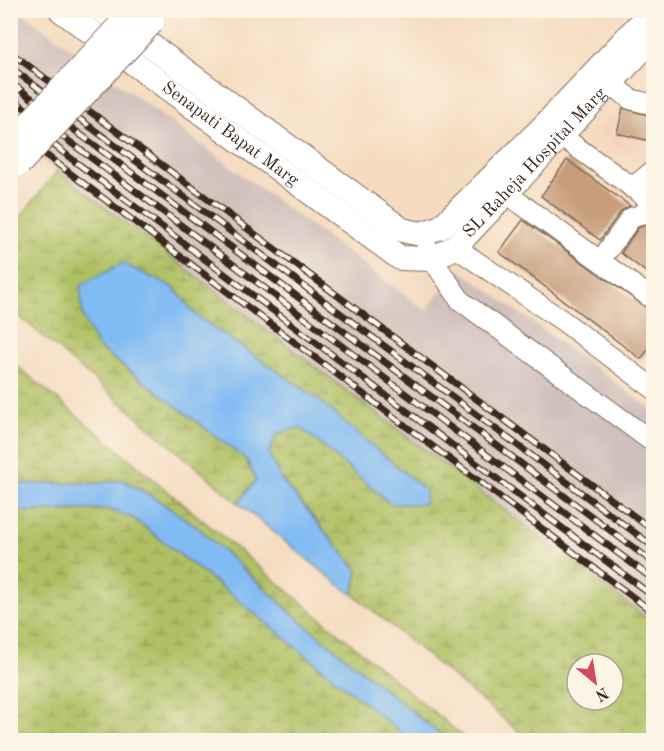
<svg xmlns="http://www.w3.org/2000/svg" width="664" height="751" viewBox="0 0 664 751" font-family="'Old Standard TT',serif">
	<style>
		.built { fill: #f4d3c0 }
		.industrial { fill: #d0c0bc }
		.wetland { fill: url(#wetland-marsh); stroke: #757540; stroke-width: 1.5; fill-rule: evenodd }
		.water { fill: #81bbf3; stroke: #5e7288; stroke-width: 1.5 }
		.building { fill: #c79d7c }
		.lines { fill: none; stroke-linecap: round; stroke-linejoin: round }
		.minor-casing { stroke: #7c6857; stroke-width: 22 }
		.major-casing { stroke: #7c6857; stroke-width: 26 }
		.minor { stroke: #fff; stroke-width: 20 }
		.major { stroke: #fff; stroke-width: 24 }
		.rail-casing { stroke: #3b2a1e; stroke-width: 7 }
		.rail { stroke: #fcf5e5; stroke-width: 4.5; stroke-dasharray: 14; stroke-linecap: butt }
		.major-bridge-casing { stroke: #7c6857; stroke-width: 26; stroke-linecap: butt }
		.major-bridge { stroke: #fff; stroke-width: 24 }
		.labels { text-anchor: middle; dominant-baseline: central; stroke-width: 4.5; stroke-linejoin: round; paint-order: stroke }
		.street-label { font-size: 18px; fill: #3b2a1e; stroke: #fcf5e5 }
	</style>
	<defs>
		<pattern id="wetland-marsh" width="20" height="14" patternUnits="userSpaceOnUse" patternTransform="scale(1.5)"><rect width="20" height="14" fill="#afc063"/><path d="M1 5h8M5 5V1M11 12h8M15 12V8" fill="none" stroke="#909c51"/></pattern>
	</defs>
	<rect width="100%" height="100%" fill="#fcf5e5"/>
	<filter id="ink" filterUnits="userSpaceOnUse"><feTurbulence type="fractalNoise" baseFrequency=".0167" numOctaves="2"/><feDisplacementMap in="SourceGraphic" scale="12" xChannelSelector="R" yChannelSelector="G"/><feConvolveMatrix kernelMatrix="1 2 1 2 8 2 1 2 1" color-interpolation-filters="sRGB"/></filter>
	<filter id="wash" filterUnits="userSpaceOnUse"><feTurbulence type="fractalNoise" baseFrequency=".008" numOctaves="4" result="noise"/><feDisplacementMap in="SourceGraphic" scale="24" xChannelSelector="R" yChannelSelector="G"/><feGaussianBlur stdDeviation="1.35" result="paint"/><feColorMatrix in="noise" values="0 0 0 0 0 0 0 0 0 0 0 0 0 0 0 0 0 1.4 0 .05"/><feComposite in="paint" operator="in"/></filter>
	<g filter="url(#wash)">
		<rect width="100%" height="100%" fill="#f5dcc0"/>
		<path class="built" d="M653,74V176L595,132Z"/>
		<path class="industrial" d="M11,11H20L425,310L459,269L653,410V623L11,137Z"/>
		<path class="wetland" d="M57,171L653,623V740H529L353,594L358,571L281,479L269,454L277,434L300,427L391,503L315,397L197,316L173,287L98,347L246,459L256,480L238,503L11,309L10,230ZM577,664H613V700H577Z
			M10,360L467,740H447L297,618L196,526L153,497L123,480L99,483L11,484Z
			M107,509L133,518L247,607L410,740H11L10,512Z"/>
		<path class="water" d="M122,263L173,287L197,316L315,397L426,491L424,504H391L300,427L277,434L269,454L281,479L358,571L353,594L343,588L238,503L256,480L246,459L98,347L83,318L80,286Z
			M123,480L153,497L196,526L297,618L447,740H410L247,607L133,518L107,509L11,512V484L99,483Z"/>
		<g id="blocks">
			<path class="building" d="M623,108L654,117V142L617,133Z
				M567,160L630,206L621,211L600,240L541,196Z
				M523,220L654,313V342L641,359L499,252Z
				M652,222L654,223V278L621,253L638,228Z"/>
		</g>
	</g>
	<g filter="url(#ink)">
		<use href="#blocks" fill-opacity="0" stroke="#7c6857" stroke-width="1.5"/>
		<g class="lines">
			<g class="minor-casing">
				<path id="minor" d="M611,83L630,99L654,105
					M550,128L654,203
					M632,188L654,170
					M506,193L654,300
					M427,247L432,259L461,301L654,443
					M455,247L563,321L654,389
					M608,250L631,218L643,214L652,202"/>
			</g>
			<g class="major-casing">
				<g id="major">
					<path id="s1" d="M61,10L400,258L432,259L455,247L654,37"/>
					<path d="M102,10L402,230L421,234L441,227L546,124L653,10"/>
				</g>
			</g>
			<use href="#minor" class="minor"/>
			<use href="#major" class="major"/>
			<g class="rail-casing">
				<path id="rail" d="M10,52L654,531
					M10,67L654,547
					M10,82L654,563
					M10,97L654,580
					M10,111L77,163L654,597
					M10,128L654,613"/>
			</g>
			<use href="#rail" class="rail"/>
			<g class="major-bridge-casing">
				<path id="major-bridge" d="M10,144L134,10
					M19,164L152,22"/>
			</g>
			<use href="#major-bridge" class="major-bridge"/>
		</g>
	</g>
	<g class="labels">
		<g class="street-label">
			<text stroke="none"><textPath href="#s1" startOffset="210">Senapati Bapat Marg</textPath></text>
			<text stroke="none"><textPath href="#s1" startOffset="594">SL Raheja Hospital Marg</textPath></text>
		</g>
	</g>
	<rect width="664" height="751" fill="none" stroke="#fcf5e5" stroke-width="36"/>
	<g transform="translate(595 682) rotate(150)"><circle r="28" fill="#fcf5e5" stroke="#afa495" stroke-width="1.5"/>
	<path d="M0-4.5L10 22L0 15L-10 22Z" fill="#d1495b"/>
	<text y="-9" font-size="16" font-weight="bold" text-anchor="middle" fill="#3b2a1e">N</text>
	</g>
</svg>
